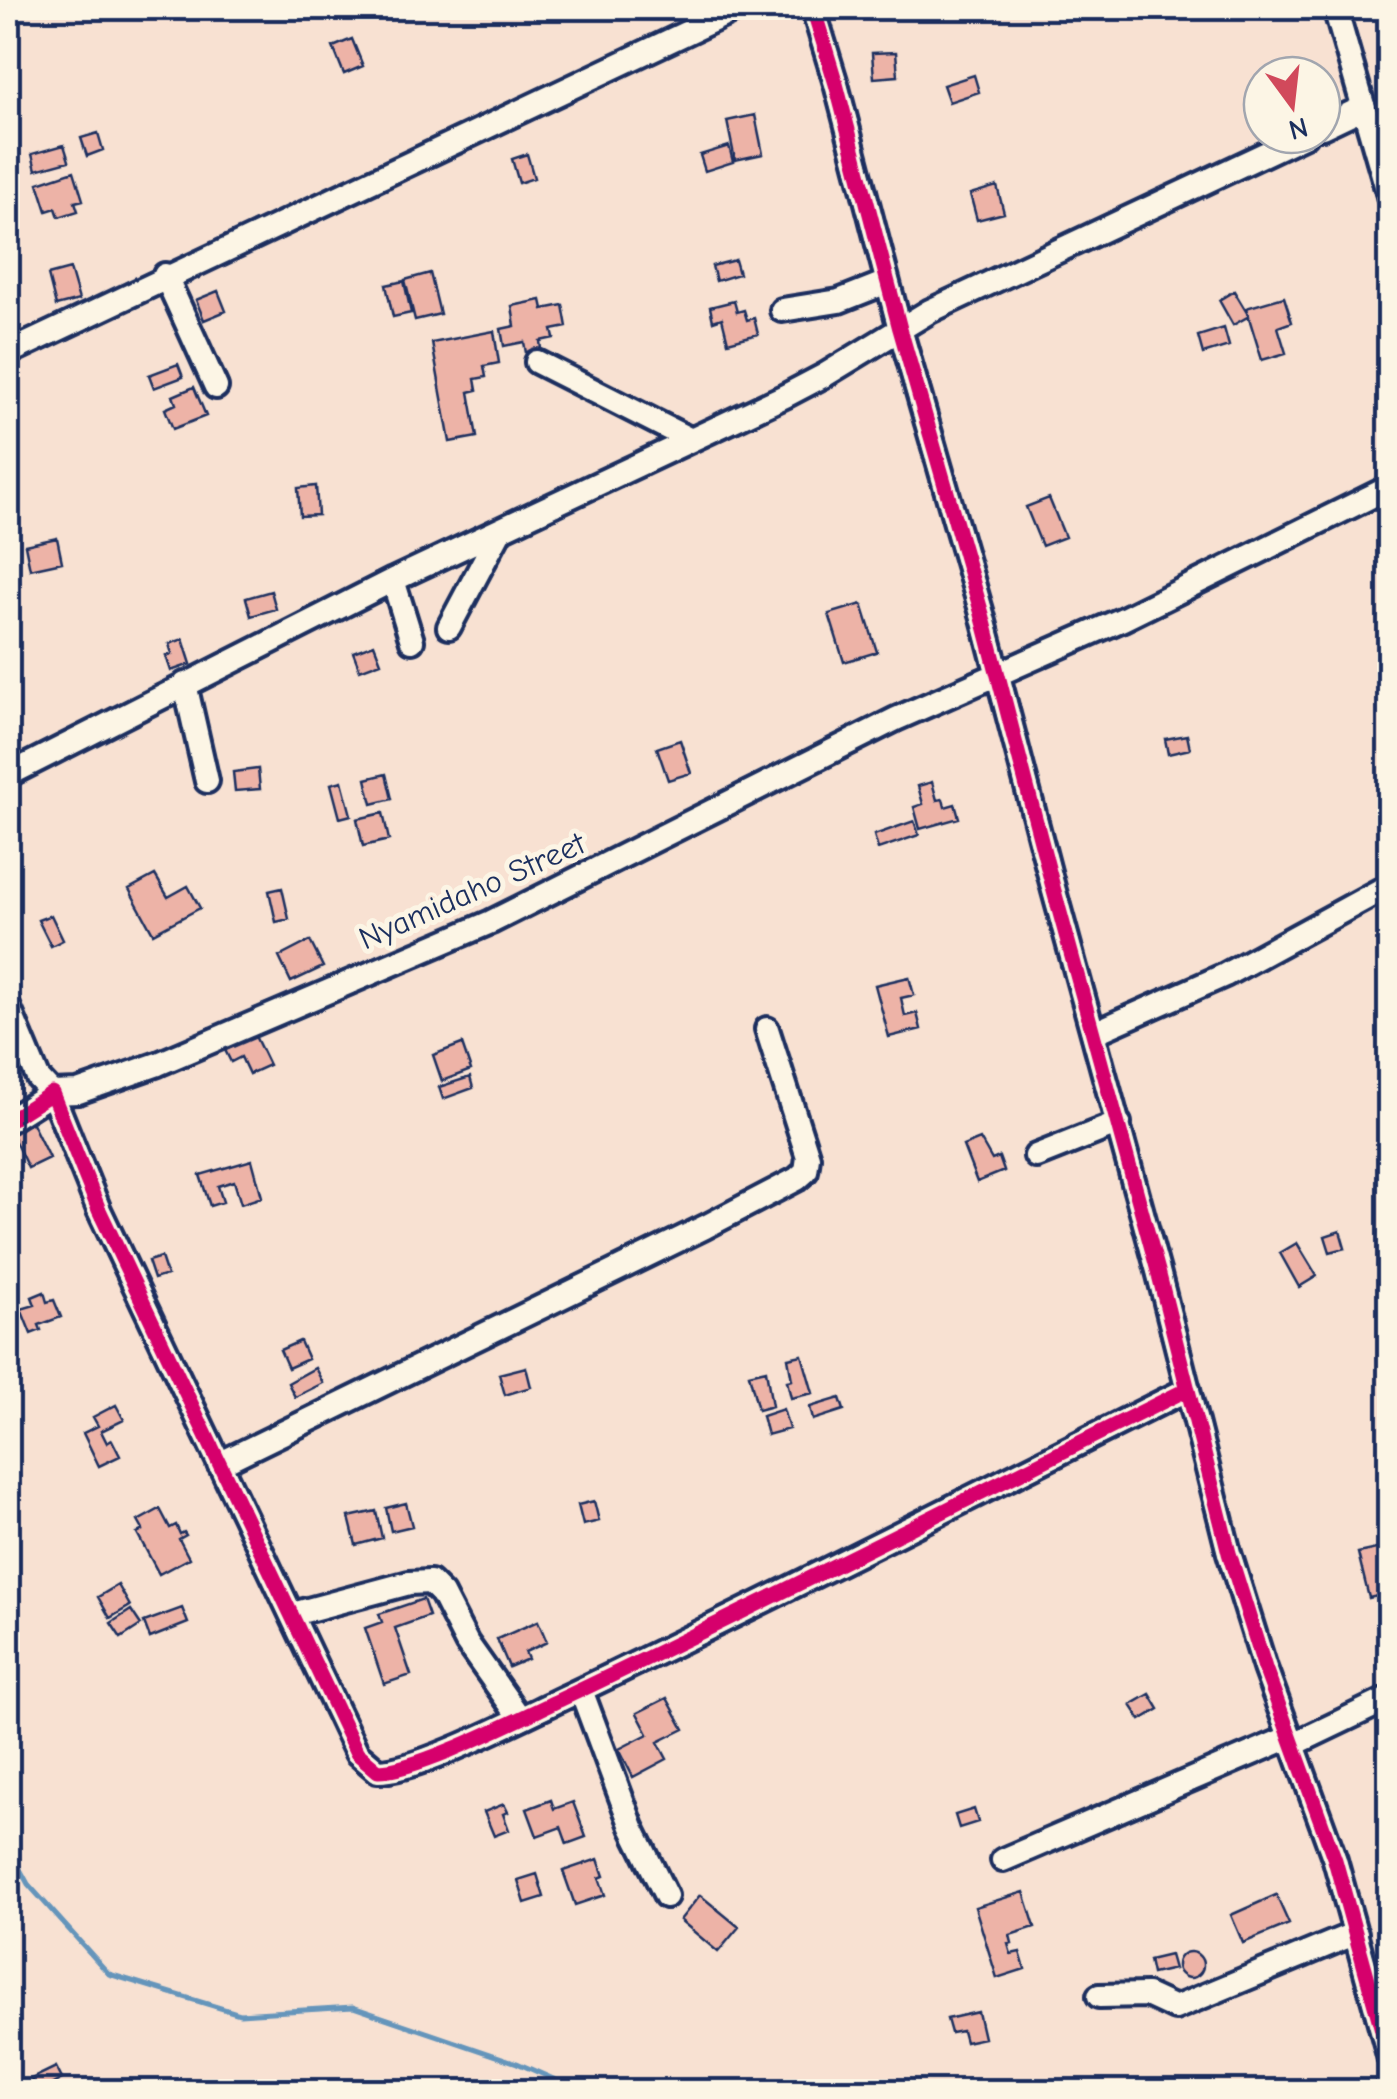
<svg xmlns="http://www.w3.org/2000/svg" width="1397" height="2099" viewBox="0 0 1397 2099" font-family="'Comic Neue',sans-serif">
	<style>
		.lines { fill: none; stroke-linecap: round; stroke-linejoin: round }
		.stream { stroke: #6595bb; stroke-width: 5 }
		.building { fill: #edb3a7; stroke: #1b2f5e; stroke-width: 2.5 }
		.minor-casing { stroke: #1b2f5e; stroke-width: 30 }
		.minor { stroke: #fcf5e5; stroke-width: 22 }
		.cycleway-casing { stroke: #fcf5e5; stroke-width: 21 }
		.cycleway { stroke: #d6006c; stroke-width: 15 }
		.labels { text-anchor: middle; dominant-baseline: central; stroke-width: 10; stroke-linejoin: round; paint-order: stroke }
		.street-label { font-size: 32px; fill: #1b2f5e; stroke: #fcf5e5 }
	</style>
	<rect width="100%" height="100%" fill="#f8e1d2"/>
	<filter id="ink" filterUnits="userSpaceOnUse"><feTurbulence type="fractalNoise" baseFrequency=".01" numOctaves="2"/><feDisplacementMap in="SourceGraphic" scale="20" xChannelSelector="R" yChannelSelector="G"/><feConvolveMatrix kernelMatrix="1 2 1 2 8 2 1 2 1" color-interpolation-filters="sRGB"/></filter>
	<g filter="url(#ink)">
		<g class="lines">
			<path class="stream" d="M8,1847L28,1884L109,1974L240,2014L353,2007L517,2063L583,2092"/>
		</g>
		<path class="building" d="M352,39L363,66L344,74L333,47Z
			M896,52L898,76L874,78L872,53Z
			M974,75L979,92L949,102L943,85Z
			M755,115L763,154L735,160L727,121Z
			M98,133L103,150L87,156L81,138Z
			M64,145L69,161L36,170L32,154Z
			M729,146L733,162L705,171L700,155Z
			M527,154L534,178L519,183L512,159Z
			M74,171L83,200L75,202L78,211L59,217L56,208L47,211L38,183Z
			M997,186L1004,213L977,220L970,194Z
			M735,260L739,274L716,281L712,266Z
			M70,269L79,300L56,306L48,275Z
			M430,273L440,314L415,320L405,280Z
			M404,281L411,313L393,317L386,285Z
			M218,291L226,311L204,320L196,300Z
			M1234,291L1249,316L1233,325L1219,300Z
			M1284,297L1292,322L1278,327L1286,353L1262,360L1246,308Z
			M541,300L543,309L563,305L567,327L552,330L554,338L540,341L541,349L526,353L524,342L504,346L501,329L515,326L512,306Z
			M734,301L737,312L744,310L747,320L754,318L758,334L728,342L722,318L713,321L710,307Z
			M1224,328L1229,346L1203,354L1198,336Z
			M494,331L499,363L484,366L486,377L475,379L477,390L469,392L477,437L450,442L432,343Z
			M178,364L183,377L154,388L149,375Z
			M194,387L206,416L173,429L165,409L176,404L173,396Z
			M316,486L318,515L300,516L298,488Z
			M1049,498L1065,537L1042,546L1026,507Z
			M57,538L62,562L30,569L25,545Z
			M271,591L276,609L251,616L246,598Z
			M862,604L877,652L844,662L829,614Z
			M183,639L191,664L171,671L166,656L172,654L169,644Z
			M374,644L381,662L360,670L353,652Z
			M1187,735L1190,749L1168,754L1165,739Z
			M680,740L691,773L668,780L657,748Z
			M258,769L260,789L235,791L233,772Z
			M386,774L392,799L372,804L366,779Z
			M342,781L351,815L340,818L331,784Z
			M932,782L937,800L943,799L945,807L955,804L959,818L920,829L914,807L923,804L918,786Z
			M383,813L389,840L363,846L357,819Z
			M914,821L919,835L878,849L874,835Z
			M155,875L168,897L188,886L200,908L153,933L129,889Z
			M282,888L289,919L276,922L269,891Z
			M51,915L63,940L51,946L38,920Z
			M310,941L323,967L291,982L279,957Z
			M909,977L914,995L901,998L905,1016L917,1013L921,1029L889,1037L875,985Z
			M255,1036L269,1065L249,1074L241,1057L231,1062L225,1050Z
			M462,1044L471,1070L442,1081L433,1055Z
			M470,1077L473,1088L443,1099L439,1087Z
			M31,1121L49,1158L28,1168L10,1131Z
			M980,1139L992,1160L999,1157L1004,1171L977,1182L963,1146Z
			M252,1160L262,1197L241,1204L234,1181L218,1186L223,1202L210,1206L200,1175Z
			M1340,1231L1345,1248L1330,1252L1325,1236Z
			M1297,1243L1317,1276L1299,1287L1280,1253Z
			M161,1257L167,1275L154,1279L148,1261Z
			M44,1292L47,1302L54,1300L61,1317L39,1325L41,1330L31,1334L21,1309L35,1305L32,1297Z
			M300,1341L308,1359L288,1368L280,1350Z
			M802,1355L813,1393L791,1398L787,1381L792,1380L788,1358Z
			M526,1367L531,1387L505,1395L499,1374Z
			M315,1368L323,1383L295,1397L288,1383Z
			M766,1370L772,1406L758,1410L749,1374Z
			M840,1398L844,1410L813,1420L810,1407Z
			M116,1405L124,1420L101,1431L107,1443L112,1440L120,1456L99,1466L83,1433L98,1426L93,1417Z
			M783,1409L789,1429L767,1435L762,1416Z
			M594,1501L599,1521L583,1525L578,1505Z
			M406,1503L412,1526L391,1531L386,1508Z
			M160,1509L170,1528L176,1525L180,1534L184,1532L186,1535L179,1539L189,1558L159,1574L137,1533L143,1530L138,1521Z
			M376,1511L382,1538L356,1545L349,1517Z
			M1390,1546V1593L1369,1598L1358,1553Z
			M118,1585L130,1606L110,1618L98,1597Z
			M423,1599L429,1616L395,1628L411,1675L384,1684L365,1628L382,1622L379,1614Z
			M182,1608L188,1623L150,1638L144,1622Z
			M131,1610L141,1625L121,1638L111,1623Z
			M538,1621L547,1642L525,1652L528,1659L509,1667L497,1639Z
			M1150,1694L1159,1709L1141,1720L1131,1705Z
			M667,1698L684,1729L658,1742L667,1759L633,1777L619,1749L648,1734L637,1713Z
			M551,1800L554,1809L573,1802L586,1837L567,1844L561,1827L537,1836L527,1809Z
			M504,1804L508,1812L503,1814L509,1830L494,1836L484,1812Z
			M974,1809L978,1822L959,1828L955,1815Z
			M598,1859L604,1876L599,1878L605,1895L575,1905L563,1871Z
			M537,1874L544,1897L525,1903L518,1880Z
			M1024,1892L1035,1927L1010,1935L1012,1943L1008,1944L1011,1954L1020,1952L1025,1969L997,1978L975,1907Z
			M700,1895L739,1927L718,1952L680,1920Z
			M1276,1895L1289,1924L1243,1943L1231,1915Z
			M1177 1965a13 13 0 1 1 26 0a13 13 0 1 1-26 0Z
			M1170,1955L1174,1969L1152,1974L1149,1960Z
			M978,2012L984,2038L965,2042L962,2031L951,2033L947,2019Z
			M56,2067L62,2079L47,2087L49,2092H37L31,2079Z"/>
		<g class="lines">
			<g class="minor-casing">
				<path id="minor" d="M813,8L836,84L900,329L982,614L1054,891L1158,1271L1229,1553L1265,1668L1335,1860L1390,2059
					M1335,8L1390,199
					M1322,127L1364,107
					M165,275L216,387
					M782,310L839,301L887,282
					M8,353L739,8
					M537,362L689,439
					M393,580L412,641
					M449,627L500,531
					M185,684L207,781
					M8,775L393,580L785,396L825,375L930,311L1305,135
					M8,1006L38,1078L52,1093L78,1092L158,1064L491,922L896,719L1123,619L1390,487
					M1094,1033L1225,975L1390,885
					M8,1121L52,1093L99,1210L339,1715L357,1753L378,1771C417,1772 528,1714 568,1696C777,1597 982,1491 1188,1389
					M1036,1156L1119,1123
					M219,1464L705,1227L797,1179L806,1171L808,1157L767,1029
					M293,1614L409,1583L430,1582L442,1594L467,1643L520,1718
					M581,1690L632,1827L666,1896
					M1292,1745L1390,1698
					M1003,1860L1290,1737
					M1099,1996L1147,1995L1175,2008L1356,1933
					M1385,2092L1390,2089"/>
			</g>
			<use href="#minor" class="minor"/>
			<g class="cycleway-casing">
				<path id="cycleway" d="M813,8L836,84L900,329L982,614L1054,891L1158,1271L1229,1553L1265,1668L1335,1860L1390,2059
					M8,1121L52,1093L99,1210L339,1715L357,1753L378,1771C417,1772 528,1714 568,1696C777,1597 982,1491 1188,1389"/>
			</g>
			<use href="#cycleway" class="cycleway"/>
		</g>
	</g>
	<g class="labels">
		<g class="street-label">
			<text transform="translate(472 891) rotate(-24)">Nyamidaho Street</text>
		</g>
	</g>
	<rect width="1397" height="2099" fill="none" stroke="#fcf5e5" stroke-width="40"/>
	<rect x="20" y="20" width="1357" height="2059" fill="none" stroke="#1b2f5e" stroke-width="4" filter="url(#ink)"/>
	<g transform="translate(1292 105) rotate(165)"><circle r="48" fill="#fcf5e5" stroke="#a2a6af" stroke-width="2.5"/>
	<path d="M0-8L18 38L0 25L-18 38Z" fill="#d1495b"/>
	<text y="-15" font-size="28" font-weight="bold" text-anchor="middle" fill="#1b2f5e">N</text>
	</g>
</svg>
